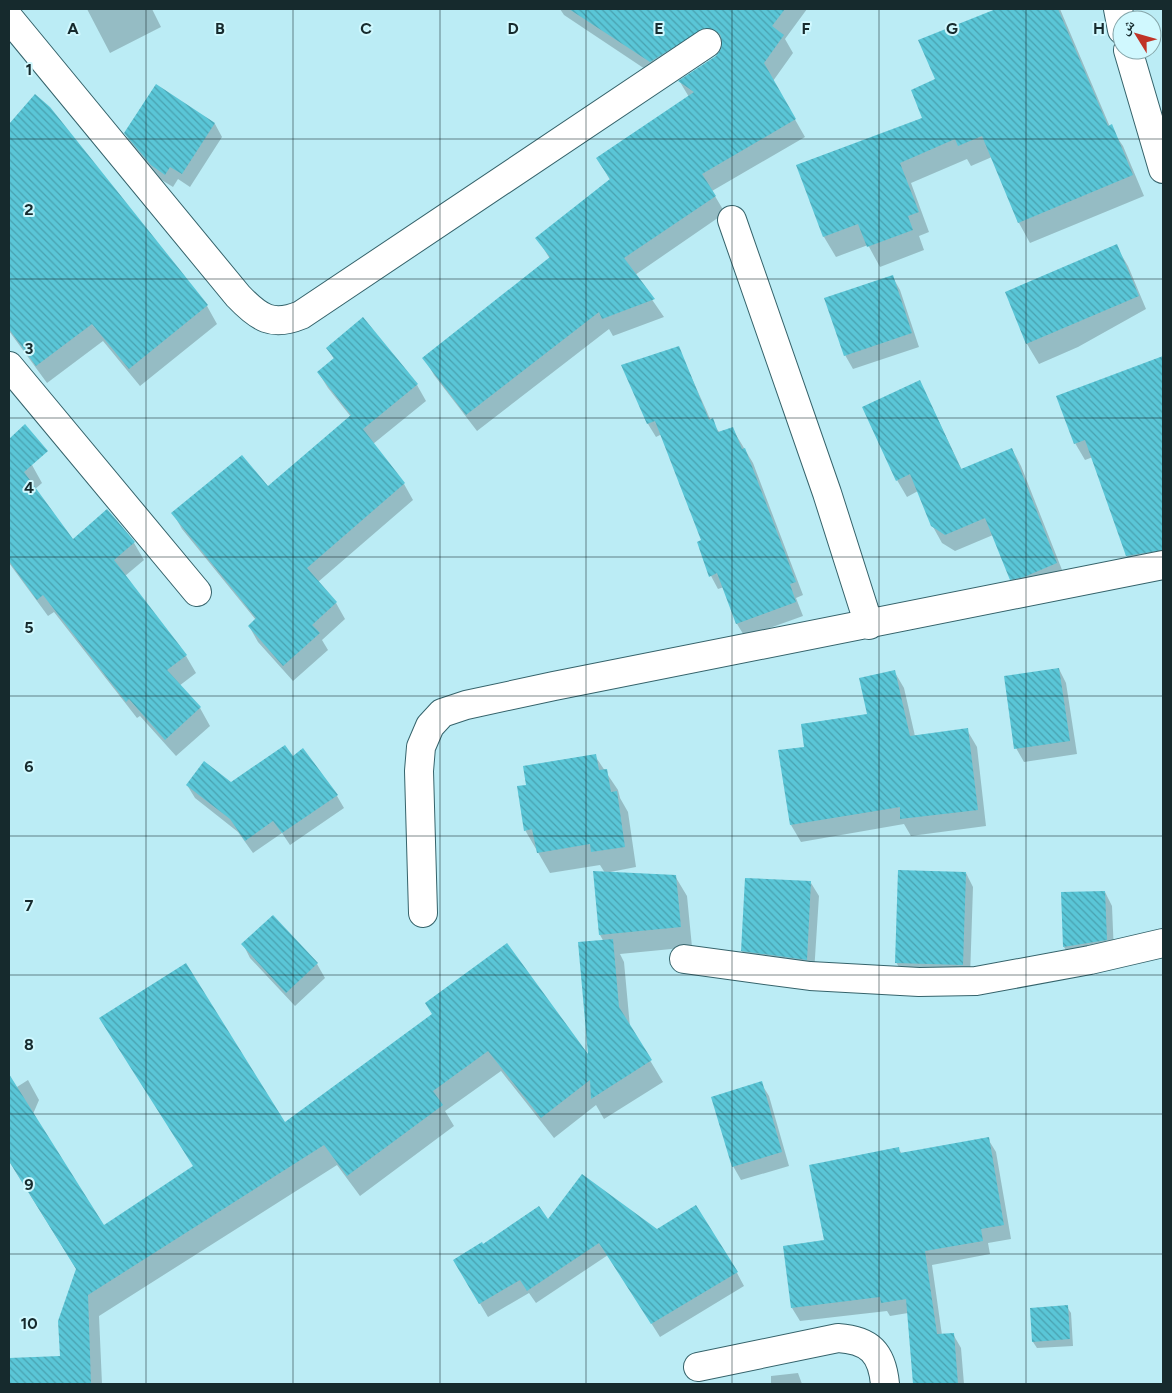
<svg xmlns="http://www.w3.org/2000/svg" width="1172" height="1393" viewBox="0 0 1172 1393" font-family="Figtree,'Noto Naskh Arabic',sans-serif">
	<style>
		.shadow { fill: #0003 }
		.building { fill: url(#building-back-hatch) }
		.lines { fill: none; stroke-linecap: round; stroke-linejoin: round }
		.minor-casing { stroke: #35636b; stroke-width: 30 }
		.minor { stroke: #fff; stroke-width: 28 }
		.grid { fill: none; stroke: #162a2d; stroke-width: 1; stroke-opacity: 0.55 }
		.grid-label { font-size: 16px; text-anchor: middle; font-weight: bold; fill: #162a2d; stroke: #d0f8fe; stroke-width: 4; stroke-linejoin: round; paint-order: stroke }
	</style>
	<defs>
		<pattern id="building-back-hatch" width="6" height="6" patternUnits="userSpaceOnUse" patternTransform="scale(1.25)"><rect width="6" height="6" fill="#5ac6d7"/><path d="M-1 5l2 2M0 0l6 6M5-1l2 2" fill="none" stroke="#49a1af"/></pattern>
	</defs>
	<rect width="100%" height="100%" fill="#bbecf5"/>
	<path class="shadow" d="M87,9H152L161,27L110,53Z
		M560,9H807L785,39L793,53L773,81L805,137L712,191L725,213L635,275L664,317L613,336L609,329L477,431L434,375L424,358L550,259L537,238L610,180L598,159L689,97L680,82L717,57L723,46L716,44L660,79L564,15Z
		M999,9H1060L1110,127L1123,146L1144,196L1030,243L1019,223L992,157L971,166L967,159L911,183L929,232L919,236L924,250L880,267L868,245L836,257L824,237L798,166L924,118L954,28Z
		M156,86L215,124L222,137L190,187L178,179L173,187L160,179L133,147L125,133Z
		M35,96L49,108L207,306L217,324L140,386L103,341L47,383L9,331V126Z
		M1116,246L1128,266L1146,309L1078,347L1039,364L1027,344L1007,293Z
		M892,276L900,290L919,347L853,369L845,355Z
		M363,319L417,385L426,401L373,444L404,484L413,500L318,582L336,603L345,619L322,640L328,650L293,681L258,642L249,626L256,620L182,529L173,513L268,488L351,417L328,388L318,372L334,359L327,348Z
		M678,347L711,421L720,433L732,428L753,463L803,595L796,598L803,616L745,637L737,624L724,587L718,589L711,576L703,541L662,434L656,437L648,424L623,366Z
		M1163,358V568L1137,573L1127,556L1093,457L1085,460L1075,443L1057,397Z
		M920,382L962,470L1012,449L1021,466L1066,580L1021,596L1011,579L993,535L955,551L942,543L932,525L918,491L907,497L897,480Z
		M9,439L32,465L42,483L35,489L73,541L134,543L144,560L125,576L186,656L196,673L179,686L200,708L210,726L176,756L140,716L137,718L54,612L48,616L9,563Z
		M1059,669L1066,683L1077,754L1024,762L1016,748Z
		M894,671L904,688L915,736L967,730L977,747L986,826L911,836L904,824L801,842L791,825L780,751L806,748L869,715Z
		M595,756L618,790L620,798L628,812L636,867L605,873L675,876L687,896L692,947L620,954L624,962L630,1027L663,1082L604,1119L596,1105L554,1138L501,1071L445,1111L454,1126L360,1196L337,1165L99,1316L102,1384H49L48,1358L62,1357L77,1270L10,1163L9,1167V1092L28,1080L39,1100L33,1114L104,1226L285,1124L433,1015L589,1059L604,942L600,935L594,872L605,873L600,865L550,873L525,830L528,786Z
		M292,757L337,796L344,808L290,845L282,833L253,853L238,832L195,798L187,785L231,783Z
		M966,873L973,887L970,978L904,976L896,962Z
		M811,883L819,896L814,973L750,964L742,951Z
		M1105,892L1112,906L1114,954L1072,960L1064,947L1062,894Z
		M273,916L317,964L325,978L295,1006L250,958L243,944Z
		M761,1083L769,1096L789,1166L741,1180L733,1166Z
		M988,1139L996,1152L1011,1239L988,1243L990,1254L932,1265L942,1335L953,1334L961,1348L964,1384H914L908,1313L890,1316L887,1311L800,1321L792,1308L825,1242L898,1148L902,1154Z
		M657,1230L737,1273L744,1286L660,1337L608,1255L536,1303L529,1293L488,1317L454,1260L483,1246Z
		M1067,1307L1071,1313L1073,1346L1037,1348L1033,1342Z
		M798,1373L802,1384H771V1376Z"/>
	<path class="building" d="M569,9H785L772,26L784,35L764,63L796,119L702,174L716,196L624,258L655,299L602,319L599,312L466,415L422,358L550,257L535,238L610,179L596,158L694,92L678,81L716,56L721,49L722,41L720,34L713,29L705,28L650,62Z
		M996,9H1058L1108,126L1112,124L1133,175L1018,223L982,136L958,146L955,139L900,163L919,212L908,216L913,230L867,247L858,224L823,237L796,165L922,118L911,90L935,79L918,40Z
		M156,84L215,123L182,174L170,167L165,175L151,165L124,133Z
		M35,94L50,107L208,305L129,369L92,324L36,366L9,329V124Z
		M1117,244L1139,296L1026,344L1005,292Z
		M893,275L912,333L844,356L824,298Z
		M363,317L418,384L363,429L405,483L307,568L337,602L312,625L320,633L283,666L248,626L256,618L171,513L242,455L268,486L351,415L317,372L334,358L326,348Z
		M679,346L709,420L713,418L718,432L733,427L742,449L745,448L796,582L790,584L796,602L736,624L717,573L709,577L697,542L701,540L655,421L647,424L621,365Z
		M1163,356V550L1126,556L1085,440L1074,444L1056,396Z
		M920,380L961,469L1012,448L1057,563L1024,577L1010,580L985,518L945,535L931,526L910,474L896,481L862,407Z
		M25,424L48,451L24,472L73,539L107,509L135,542L114,560L187,655L167,670L201,707L165,740L129,699L126,702L43,595L37,600L9,561V439Z
		M1059,668L1070,741L1014,749L1004,676Z
		M895,670L910,736L968,728L978,810L900,819V807L790,825L778,750L804,747L801,724L867,714L859,678Z
		M285,745L293,756L303,748L338,795L282,833L273,821L245,841L230,819L186,785L204,761L231,782Z
		M596,754L599,770L607,769L611,792L617,791L625,847L591,852L590,844L537,853L532,829L524,831L517,786L526,785L523,766Z
		M898,870L966,872L963,965L895,963Z
		M593,871L676,875L681,927L599,935Z
		M745,878L811,881L807,960L741,951Z
		M1105,891L1107,940L1063,947L1061,892Z
		M273,915L318,963L286,993L241,944Z
		M613,939L619,1007L652,1060L591,1099L590,1080L541,1118L488,1051L433,1091L443,1105L347,1176L324,1145L88,1295L91,1384H9V1358L60,1356L58,1321L76,1269L9,1161V1074L104,1225L193,1166L99,1018L186,963L285,1122L432,1014L425,1003L507,943L588,1054L578,942Z
		M762,1081L782,1152L732,1167L711,1097Z
		M989,1137L1004,1225L981,1229L983,1241L925,1251L937,1334L954,1333L958,1384H913L906,1299L881,1303L880,1297L791,1308L783,1246L824,1240L809,1165L899,1147L900,1153Z
		M582,1174L657,1229L696,1205L738,1272L651,1324L599,1243L527,1291L520,1280L479,1304L453,1260L482,1242L483,1244L539,1206L548,1219Z
		M1068,1305L1070,1339L1032,1342L1030,1308Z"/>
	<g class="lines">
		<g class="minor-casing">
			<path id="minor" d="M1118,9L1122,30
				M9,18L238,296C259,318 272,327 301,315L707,43
				M1128,50L1163,169
				M732,220L827,493L869,625
				M9,366L197,592
				M423,913L419,771L421,747L430,726L442,713L466,705L554,686L1163,565
				M684,959L810,976L919,982L976,981L1090,960L1163,943
				M698,1367L838,1338C870,1340 882,1353 885,1384"/>
		</g>
		<use href="#minor" class="minor"/>
	</g>
	<path class="grid" d="M146,9V1384M293,9V1384M440,9V1384M586,9V1384M732,9V1384M879,9V1384M1026,9V1384M9,139H1163M9,279H1163M9,418H1163M9,557H1163M9,696H1163M9,836H1163M9,975H1163M9,1114H1163M9,1254H1163"/>
	<g class="grid-label">
		<text x="73" y="34">A</text>
		<text x="220" y="34">B</text>
		<text x="366" y="34">C</text>
		<text x="513" y="34">D</text>
		<text x="659" y="34">E</text>
		<text x="806" y="34">F</text>
		<text x="952" y="34">G</text>
		<text x="1099" y="34">H</text>
		<text x="29" y="75">1</text>
		<text x="29" y="215">2</text>
		<text x="29" y="354">3</text>
		<text x="29" y="493">4</text>
		<text x="29" y="633">5</text>
		<text x="29" y="772">6</text>
		<text x="29" y="911">7</text>
		<text x="29" y="1050">8</text>
		<text x="29" y="1190">9</text>
		<text x="29" y="1329">10</text>
	</g>
	<rect width="1172" height="1393" fill="none" stroke="#162a2d" stroke-width="20"/>
	<g transform="translate(1137 35) rotate(307)"><circle r="24" fill="#d0f8fe" stroke="#86a6aa"/>
	<path d="M0-4L9 19L0 12L-9 19Z" fill="#c03327"/>
	<text y="-8" font-size="14" font-weight="bold" text-anchor="middle" fill="#162a2d">ش</text>
	</g>
</svg>
